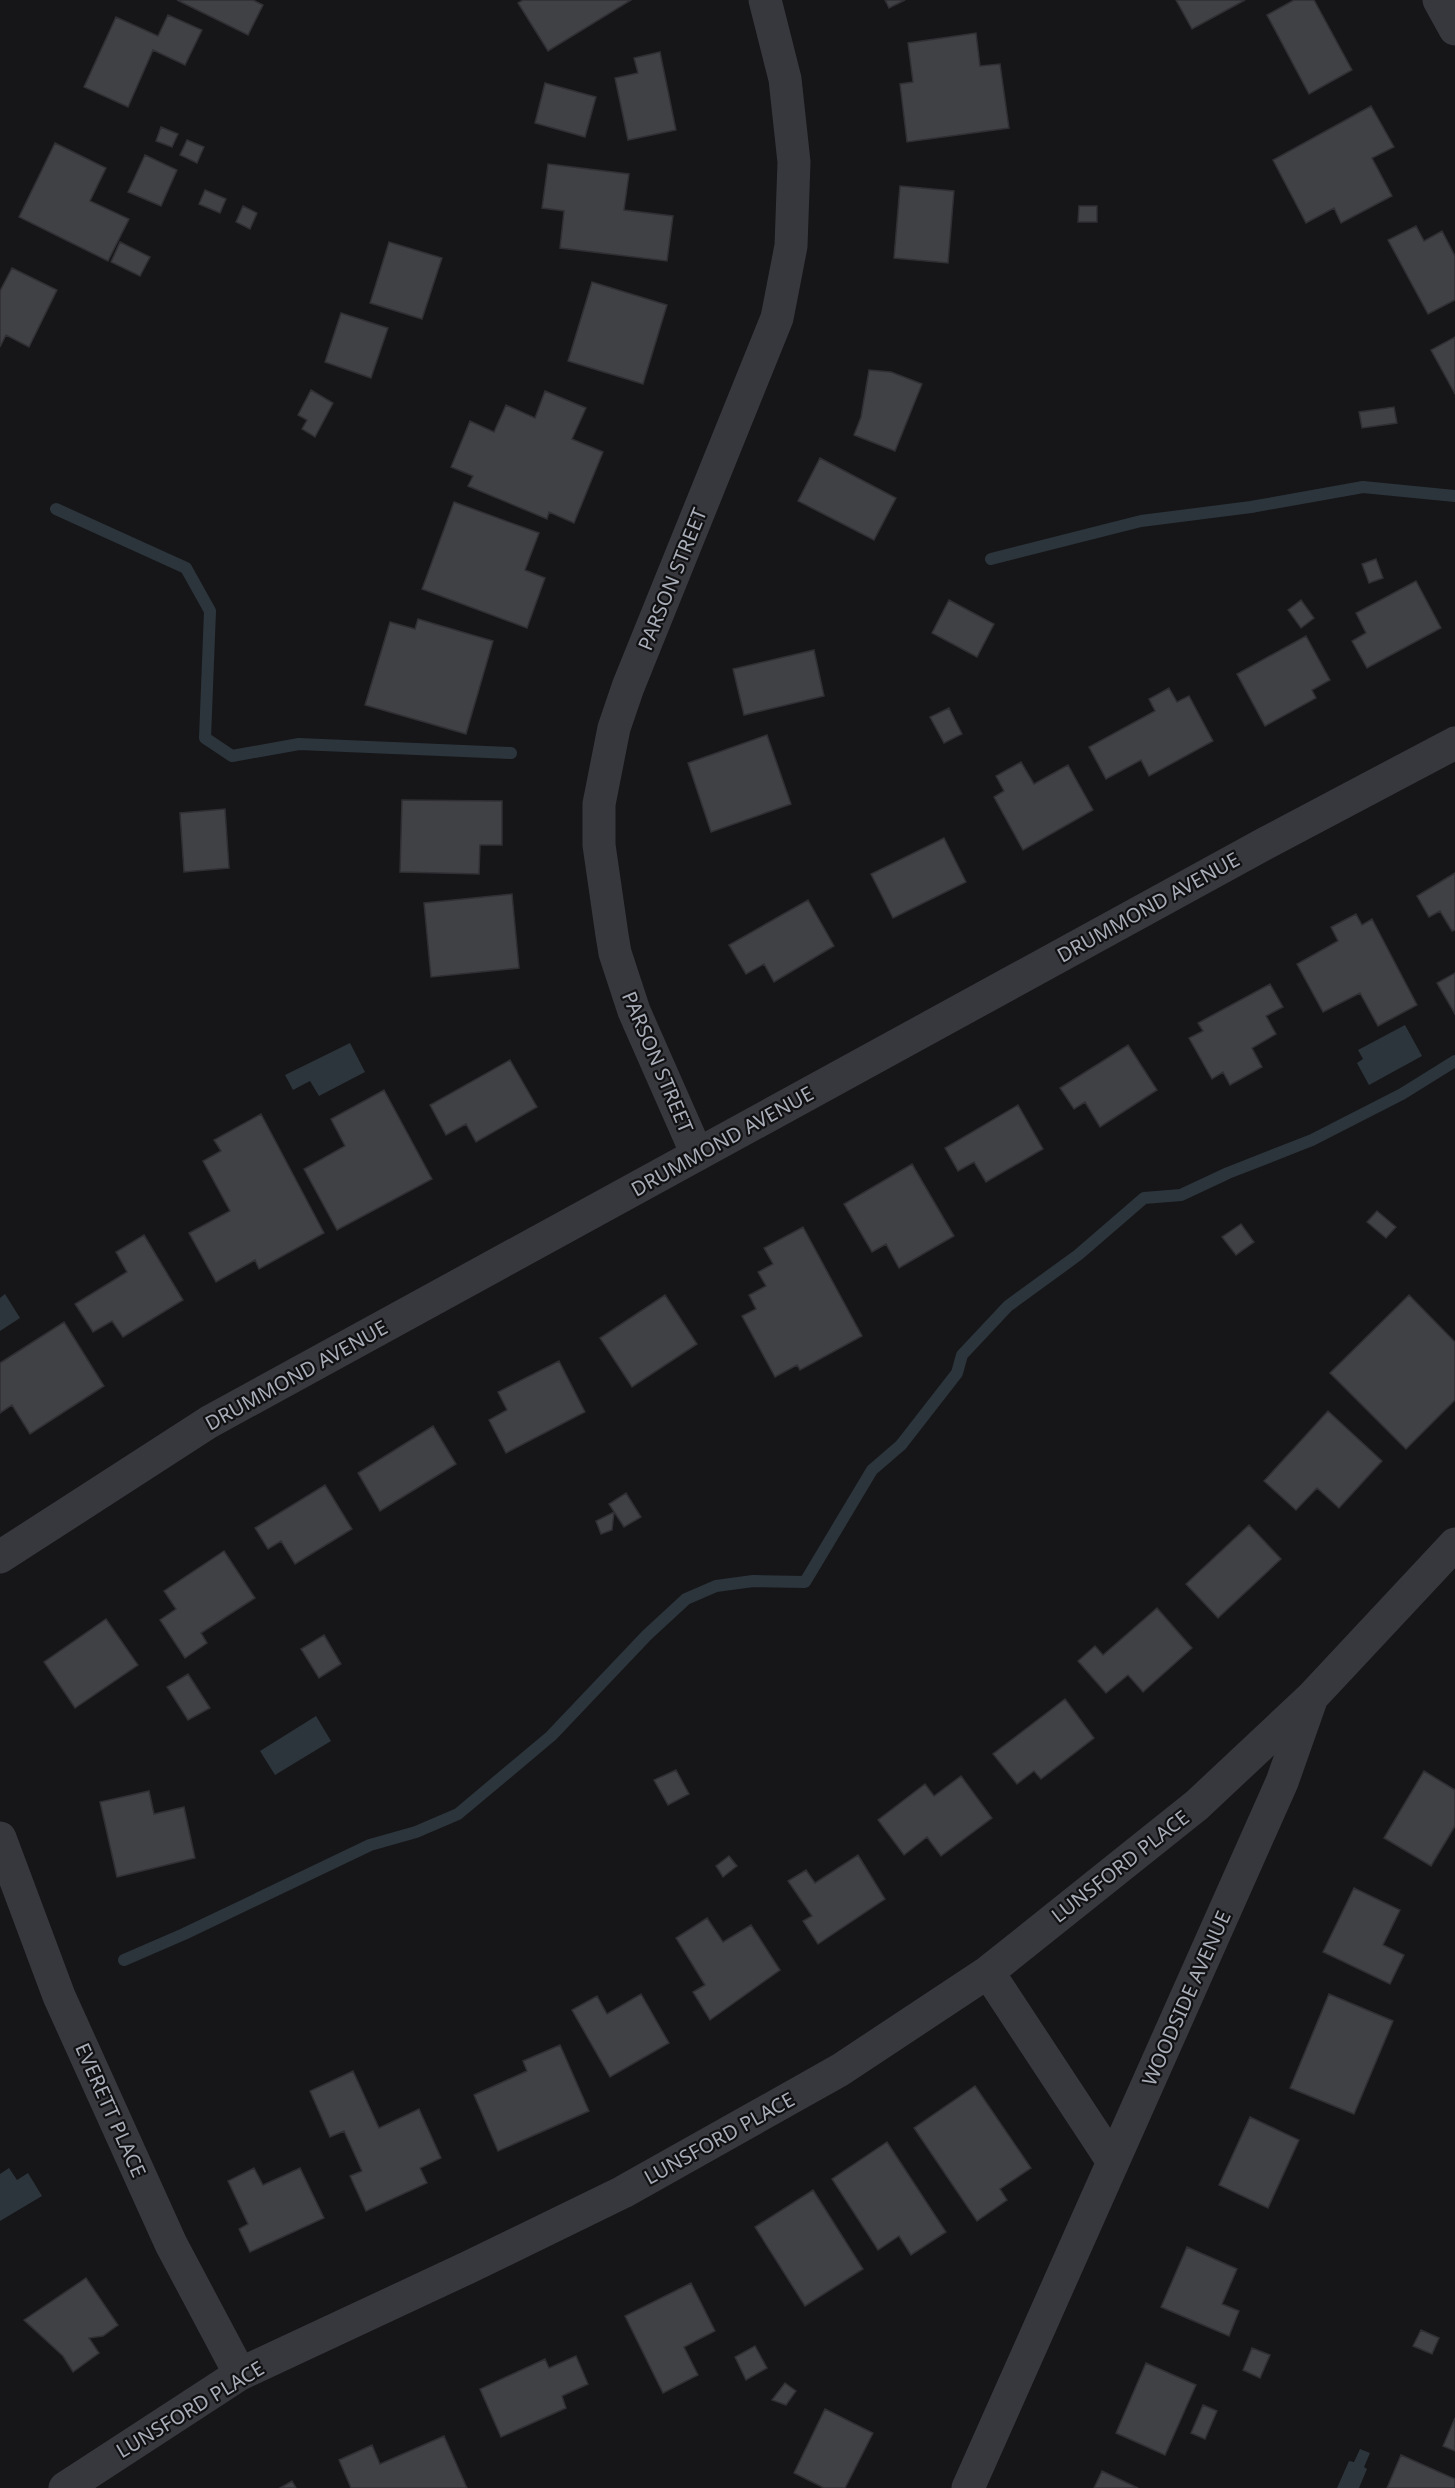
<svg xmlns="http://www.w3.org/2000/svg" width="1455" height="2488" viewBox="0 0 1455 2488" font-family="'Noto Sans',sans-serif">
	<style>
		.water { fill: #2c353c }
		.lines { fill: none; stroke-linecap: round; stroke-linejoin: round }
		.stream { stroke: #2c353c; stroke-width: 12 }
		.building { fill: #404145; stroke: #303034; stroke-width: 1.5 }
		.minor { stroke: #37383d; stroke-width: 33 }
		.labels { text-anchor: middle; dominant-baseline: central; stroke-width: 4.5; stroke-linejoin: round; paint-order: stroke }
		.street-label { font-size: 20px; fill: #a8adb8; stroke: #111113 }
	</style>
	<rect width="100%" height="100%" fill="#161618"/>
	<path class="water" d="M1405,1025L1422,1056L1369,1085L1357,1063L1363,1059L1358,1050Z
		M350,1043L365,1072L319,1096L310,1081L293,1090L285,1075Z
		M5,1294L20,1318L0,1331V1298Z
		M316,1716L331,1741L275,1775L260,1751Z
		M9,2168L17,2180L28,2173L42,2196L0,2221V2174Z
		M1360,2449L1370,2453L1364,2467L1367,2469L1359,2488H1337L1349,2461L1354,2462Z"/>
	<g class="lines">
		<path class="stream" d="M56,509L186,568L210,611L205,738L232,756L299,744L511,753
			M991,559L1141,521L1251,507L1363,487L1455,496
			M124,1960L184,1934L370,1845L416,1832L458,1814L551,1736L647,1635L686,1599L716,1586L753,1581L805,1582L872,1470L901,1445L957,1373L962,1355L1008,1306L1078,1255L1144,1198L1181,1195L1228,1173L1312,1140L1402,1094L1455,1061"/>
	</g>
	<path class="building" d="M177,0H253L263,5L248,35Z
		M523,0H631L548,51L518,3Z
		M885,0H905L889,8Z
		M1176,0H1245L1192,29Z
		M1294,0H1314L1352,70L1309,94L1267,15Z
		M168,15L202,30L185,65L153,50L128,107L84,87L116,17L158,36Z
		M976,33L980,66L1000,64L1009,128L907,142L900,84L913,82L908,43Z
		M660,52L676,130L628,140L615,78L638,73L634,58Z
		M545,83L596,97L585,137L535,123Z
		M1371,106L1394,147L1372,158L1392,196L1341,223L1334,208L1306,223L1273,160Z
		M161,127L178,134L172,147L156,141Z
		M187,140L204,147L197,163L180,155Z
		M55,143L106,168L90,201L129,219L108,261L19,217Z
		M145,155L177,170L161,206L128,192Z
		M548,164L629,174L624,210L673,216L667,261L560,248L564,211L542,208Z
		M900,186L954,191L948,263L894,258Z
		M205,190L226,199L220,213L199,204Z
		M243,206L257,213L250,229L236,222Z
		M1079,206H1097V222H1078Z
		M1416,226L1424,241L1442,231L1455,256V300L1428,314L1388,240Z
		M120,242L150,257L140,276L111,262Z
		M389,242L442,258L422,319L370,303Z
		M12,268L57,290L29,347L6,335L0,347V291Z
		M592,282L667,305L643,384L568,361Z
		M341,313L388,328L371,378L325,362Z
		M1455,337V394L1431,350Z
		M869,370L891,372L922,384L895,451L854,435L861,417Z
		M311,390L333,403L315,437L302,429L307,420L298,415Z
		M545,391L586,408L572,439L603,452L574,523L549,512L547,519L468,486L473,476L451,467L470,421L494,432L506,405L535,418Z
		M1394,407L1397,423L1362,428L1359,412Z
		M820,458L896,498L874,540L798,501Z
		M454,502L539,533L525,570L545,578L527,628L422,589Z
		M1376,559L1383,578L1369,583L1362,564Z
		M1416,581L1441,628L1367,668L1352,641L1366,633L1356,613Z
		M949,600L994,624L977,657L932,633Z
		M1301,600L1314,618L1301,628L1288,610Z
		M418,619L493,641L466,734L365,705L390,622L415,629Z
		M1306,636L1330,680L1312,690L1316,698L1265,726L1237,674Z
		M814,650L824,696L744,715L733,669Z
		M1169,688L1177,702L1189,696L1213,741L1149,776L1141,760L1106,779L1089,747L1155,711L1149,699Z
		M949,708L962,734L944,743L930,717Z
		M767,735L791,804L711,832L688,763Z
		M1021,762L1034,784L1068,765L1093,810L1023,850L994,797L1004,791L996,776Z
		M402,800L502,801V845H480L479,874L400,872Z
		M225,809L229,868L184,872L180,813Z
		M944,838L966,882L893,918L871,874Z
		M1455,873V930L1452,931L1440,911L1429,917L1417,896Z
		M512,894L519,968L431,977L424,903Z
		M808,900L834,946L774,982L764,964L746,974L729,945Z
		M1356,914L1362,925L1372,919L1417,1005L1378,1026L1360,993L1323,1012L1297,964L1338,941L1331,927Z
		M1455,973V1014L1437,983Z
		M1270,984L1283,1007L1266,1016L1276,1034L1252,1048L1262,1067L1230,1085L1223,1072L1212,1079L1189,1038L1203,1031L1198,1023Z
		M1128,1045L1157,1090L1100,1127L1085,1102L1074,1109L1060,1088Z
		M510,1060L537,1107L476,1142L466,1124L446,1135L430,1105Z
		M384,1090L432,1179L337,1230L304,1169L345,1146L331,1119Z
		M1018,1105L1043,1149L986,1182L974,1162L958,1171L945,1148Z
		M261,1114L324,1233L259,1269L255,1260L216,1282L189,1233L230,1211L203,1161L221,1151L214,1140Z
		M912,1164L954,1236L899,1268L886,1244L872,1252L844,1204Z
		M1377,1211L1396,1227L1386,1238L1367,1222Z
		M1241,1224L1254,1242L1236,1255L1222,1237Z
		M803,1227L862,1336L800,1370L797,1365L775,1377L742,1316L756,1309L749,1295L766,1286L758,1272L773,1264L764,1248Z
		M144,1235L183,1300L123,1337L112,1321L93,1332L75,1304L127,1272L116,1252Z
		M665,1295L697,1344L632,1387L600,1338Z
		M1409,1295L1455,1342V1400L1406,1449L1330,1373Z
		M64,1322L104,1386L30,1434L12,1405L0,1413V1363Z
		M559,1361L585,1412L506,1453L489,1420L507,1410L498,1392Z
		M1328,1411L1382,1461L1339,1508L1317,1488L1296,1510L1264,1481Z
		M433,1426L456,1464L380,1511L358,1473Z
		M325,1485L352,1529L295,1564L281,1541L268,1549L255,1528Z
		M626,1493L641,1517L624,1527L609,1504Z
		M614,1512L612,1530L601,1534L596,1521Z
		M1249,1525L1281,1559L1218,1618L1186,1584Z
		M224,1551L255,1598L201,1633L207,1643L185,1658L160,1620L176,1609L164,1591Z
		M1157,1608L1192,1648L1143,1692L1128,1675L1106,1693L1078,1661L1095,1646L1103,1655Z
		M106,1619L138,1665L75,1708L44,1662Z
		M324,1635L341,1664L319,1678L301,1649Z
		M188,1674L210,1708L188,1720L167,1687Z
		M1065,1699L1094,1738L1041,1779L1034,1771L1017,1784L993,1754Z
		M676,1770L689,1794L668,1805L654,1780Z
		M1424,1771L1455,1790V1826L1431,1866L1384,1838Z
		M961,1776L992,1818L941,1856L927,1837L904,1855L878,1820L925,1784L934,1796Z
		M149,1791L154,1814L184,1807L195,1858L117,1877L100,1802Z
		M858,1855L885,1899L818,1944L803,1921L812,1916L788,1881L806,1870L815,1883Z
		M729,1856L737,1866L723,1877L716,1866Z
		M1354,1888L1400,1910L1383,1945L1404,1955L1390,1984L1323,1952Z
		M707,1918L723,1942L751,1925L780,1970L710,2020L693,1992L705,1985L676,1938Z
		M641,1994L669,2043L610,2077L572,2010L597,1996L607,2014Z
		M1329,1994L1393,2021L1354,2114L1290,2088Z
		M560,2045L589,2111L498,2151L474,2095L527,2071L523,2061Z
		M353,2071L379,2128L419,2109L441,2158L420,2168L427,2183L366,2211L350,2176L362,2171L344,2131L330,2137L310,2091Z
		M975,2086L1031,2168L1000,2189L1007,2200L977,2221L914,2128Z
		M1250,2117L1299,2140L1268,2208L1219,2185Z
		M887,2142L946,2232L911,2255L899,2236L878,2250L832,2179Z
		M254,2168L263,2185L300,2168L324,2218L250,2252L239,2229L248,2224L228,2181Z
		M813,2190L863,2269L805,2306L755,2227Z
		M1187,2247L1237,2269L1222,2304L1239,2311L1229,2336L1161,2307Z
		M86,2278L118,2325L103,2336L89,2338L99,2353L73,2372L63,2356L24,2320Z
		M691,2283L715,2331L684,2347L698,2375L663,2393L625,2316Z
		M1421,2330L1439,2338L1432,2354L1413,2346Z
		M755,2346L767,2368L746,2380L735,2357Z
		M1252,2348L1270,2355L1260,2378L1243,2370Z
		M576,2356L588,2384L562,2396L566,2408L501,2437L480,2389L545,2359L549,2368Z
		M1146,2363L1196,2385L1165,2455L1116,2433Z
		M785,2383L796,2391L786,2405L772,2400Z
		M1203,2405L1217,2411L1205,2439L1191,2433Z
		M825,2409L873,2433L845,2488H824L794,2473Z
		M1455,2418V2451L1443,2446Z
		M444,2436L467,2488H351L339,2460L372,2445L380,2464Z
		M1401,2455L1455,2479V2488H1387Z
		M1102,2471L1138,2488H1094Z
		M292,2481L296,2488H280Z"/>
	<g class="lines">
		<path class="minor" d="M1439,0L1455,29
			M697,1154L634,1011L615,953L612,935L599,845V804L614,728L628,687L777,318L791,246L794,162L785,79L765,0
			M0,1557L209,1422L1266,843L1455,743
			M0,1838L59,1996L171,2244L240,2374
			M988,1972L1113,2162
			M65,2488L240,2374L467,2268L623,2192L840,2070L988,1972L1197,1805L1312,1697
			M968,2488L1282,1782L1312,1697L1455,1544"/>
	</g>
	<g class="labels">
		<g class="street-label">
			<text transform="translate(672 579) rotate(-68)">PARSON STREET</text>
			<text transform="translate(1148 907) rotate(-29)">DRUMMOND AVENUE</text>
			<text transform="translate(658 1062) rotate(67)">PARSON STREET</text>
			<text transform="translate(722 1141) rotate(-29)">DRUMMOND AVENUE</text>
			<text transform="translate(296 1375) rotate(-29)">DRUMMOND AVENUE</text>
			<text transform="translate(1120 1866) rotate(-38)">LUNSFORD PLACE</text>
			<text transform="translate(1186 1998) rotate(-66)">WOODSIDE AVENUE</text>
			<text transform="translate(111 2110) rotate(66)">EVERETT PLACE</text>
			<text transform="translate(719 2138) rotate(-29)">LUNSFORD PLACE</text>
			<text transform="translate(190 2409) rotate(-31)">LUNSFORD PLACE</text>
		</g>
	</g>
</svg>
